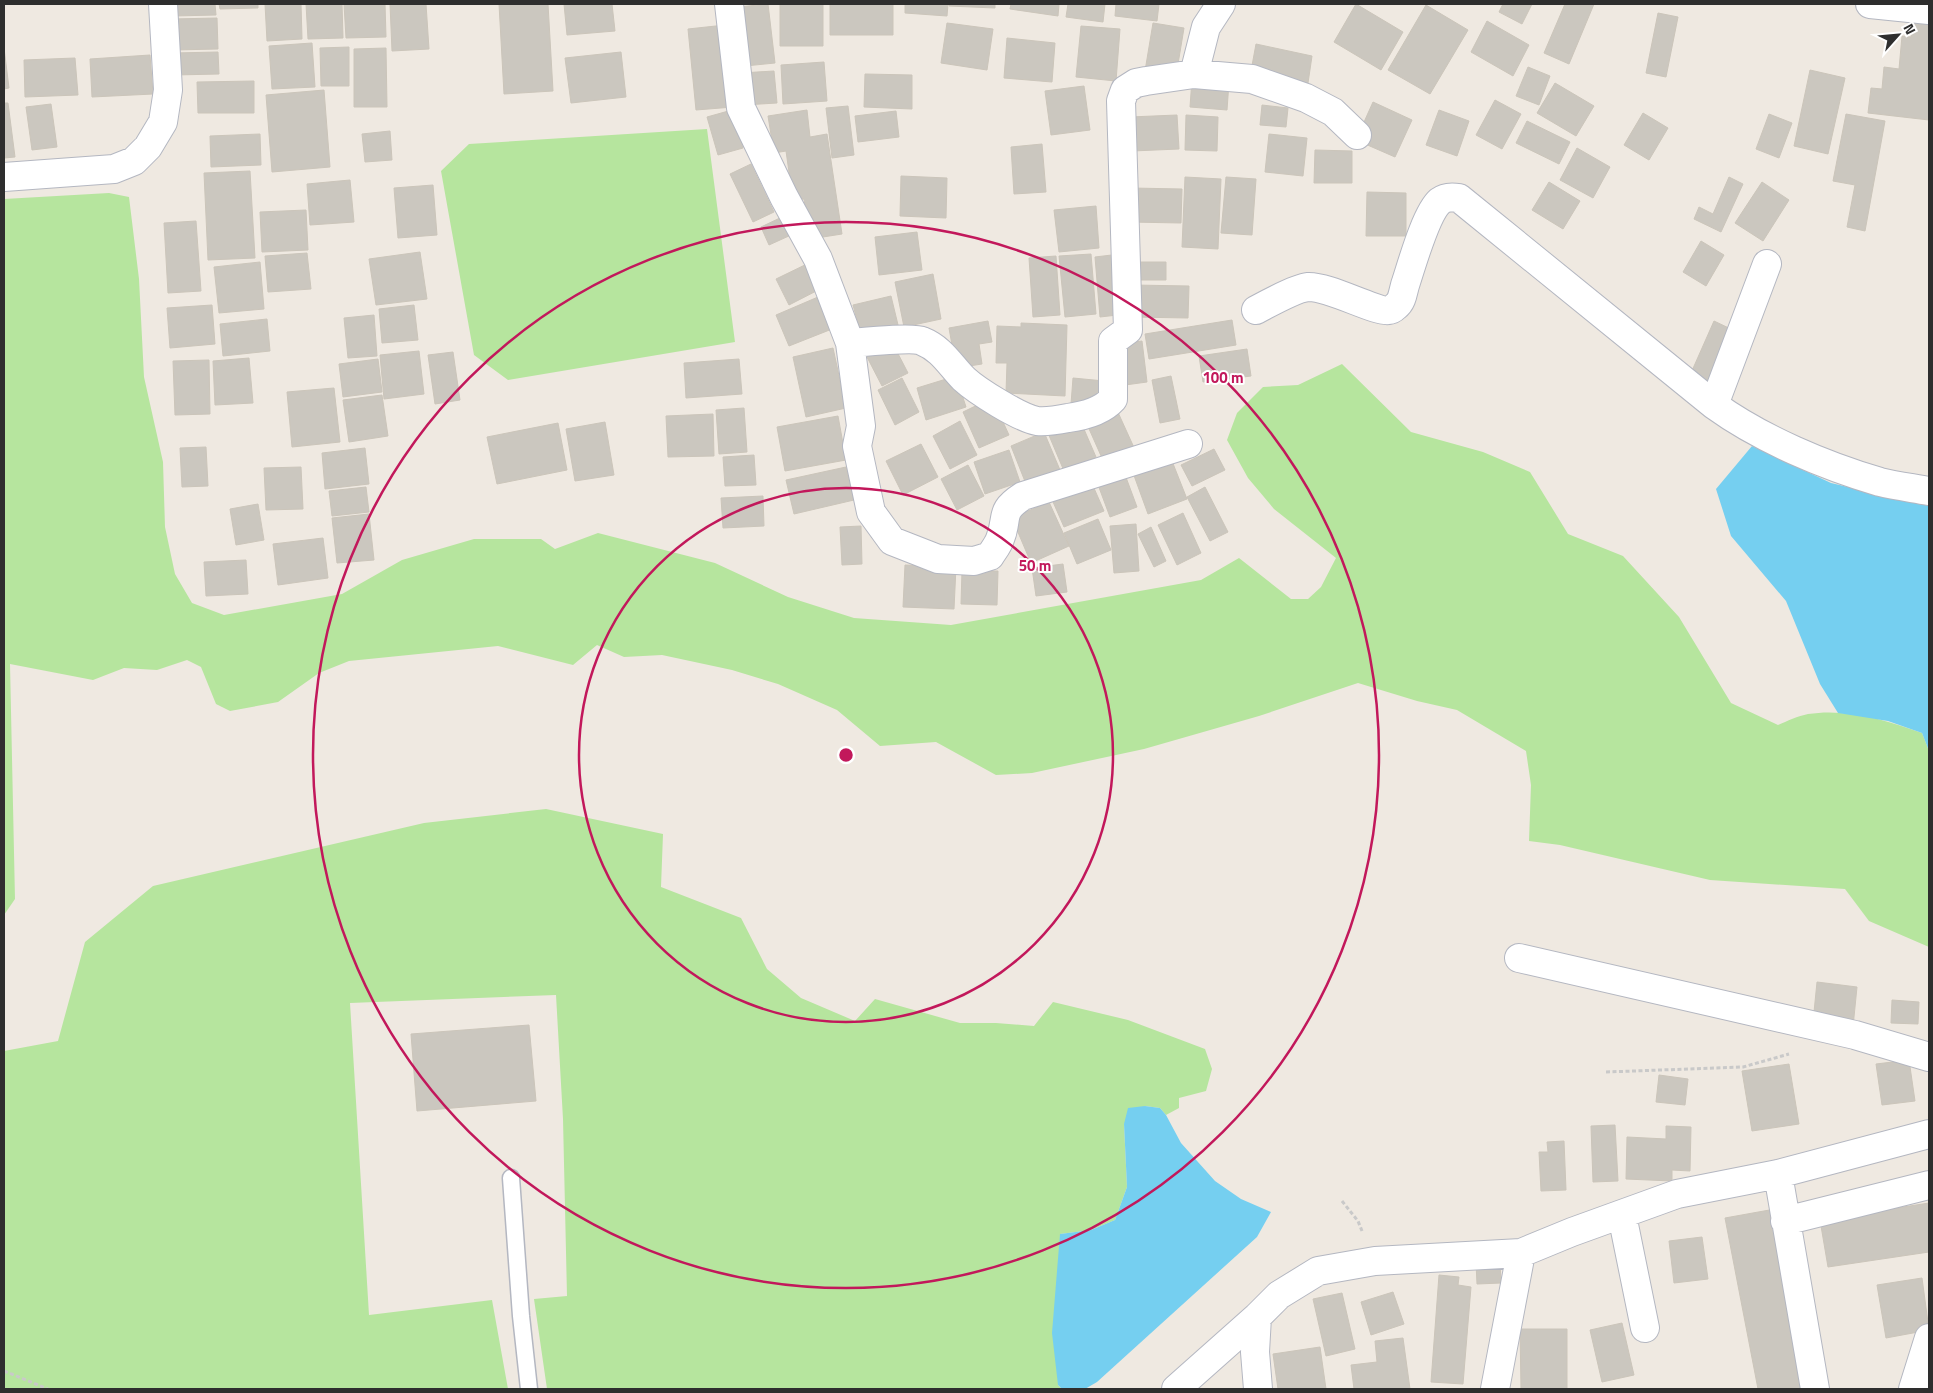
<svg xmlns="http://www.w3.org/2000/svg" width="1933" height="1393" viewBox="0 0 1933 1393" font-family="'Titillium Web',sans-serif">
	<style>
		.green { fill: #b6e59e }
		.water { fill: #75cff0 }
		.building { fill: #cbc7bf; stroke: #cbc5ba }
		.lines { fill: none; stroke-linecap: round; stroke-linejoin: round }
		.service-casing { stroke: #b4b7c1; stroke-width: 19 }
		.minor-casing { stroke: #b4b7c1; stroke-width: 30 }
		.path { stroke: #c9c9c9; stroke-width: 3; stroke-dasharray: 4 2.5; stroke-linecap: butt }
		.service { stroke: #fff; stroke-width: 16 }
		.minor { stroke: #fff; stroke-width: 28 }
		.ring { fill: none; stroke: #c2185b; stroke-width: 2.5 }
		.centre { fill: #c2185b; stroke: #fff; stroke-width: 2.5 }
		.ring-label { font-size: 15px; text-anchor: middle; font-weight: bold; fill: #c2185b; stroke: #fff; stroke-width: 4; stroke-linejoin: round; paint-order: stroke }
	</style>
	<rect width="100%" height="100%" fill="#efe9e1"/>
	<path class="green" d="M707,129L735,342L508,380L474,355L441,171L469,144Z
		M109,193L129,197L139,279L144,377L163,462L165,527L175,574L192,603L224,615L342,594L402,560L474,539H541L555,549L598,533L715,563L788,597L854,618L951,625L1201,580L1239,558L1291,599H1308L1321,587L1336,558L1274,509L1248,478L1227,440L1237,413L1263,387L1298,385L1342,364L1411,432L1483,452L1530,472L1568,534L1623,556L1679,617L1731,703L1778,725C1787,721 1798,716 1808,714C1846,708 1887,720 1922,733L1929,751V947L1869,921L1845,889L1710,880L1560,845L1529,841L1531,785L1526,751L1457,710L1417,701L1358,683L1259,716L1144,749L1032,773L996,775L936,742L880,746L837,710L778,684L732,670L662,655L624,657L597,645L573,665L498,646L349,661L319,673L278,702L230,711L216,704L201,667L187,660L157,670L124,668L93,680L10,664L15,899L4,915V199Z
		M546,809L663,834L661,887L741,918L767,969L801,998L855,1021L875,999L960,1023H996L1034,1026L1053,1002L1128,1020L1205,1049L1212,1069L1206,1091L1179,1098V1108L1166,1115L1160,1108L1145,1106L1124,1124L1127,1187L1115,1220L1091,1230L1060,1234L1058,1385L1062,1389H547L534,1299L567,1296L563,1119L556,995L350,1003L369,1315L492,1300L508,1389H4V1051L58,1041L85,942L153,886L424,823Z"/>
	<path class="water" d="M1752,446L1831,483L1929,506V751L1922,733L1888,721L1838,713L1820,684L1786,601L1731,536L1716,489Z
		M1145,1106L1160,1108L1166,1115L1181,1143L1215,1181L1241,1199L1271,1212L1257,1237L1097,1382L1085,1389H1062L1058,1385L1052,1333L1060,1234L1091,1230L1115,1220L1127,1187L1124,1124L1128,1108Z"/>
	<path class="building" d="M173,4H215L216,15L173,16Z
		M219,4H258V8L220,9Z
		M265,4H301L302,39L267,41Z
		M306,4H342L343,38L308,39Z
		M344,4H385L386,37L346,38Z
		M390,4H426L429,49L392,51Z
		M499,4H548L553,91L504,94Z
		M564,4H612L615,31L567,35Z
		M768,4L775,63L745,66L738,7Z
		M780,4H823V46H780Z
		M830,4H893V35H830Z
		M905,4H948L947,16L905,13Z
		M949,4H995V8L949,6Z
		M1011,4H1059L1058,16L1010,9Z
		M1068,4H1105L1103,22L1066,17Z
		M1116,4H1159L1157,21L1115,16Z
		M1356,4L1403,32L1381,70L1334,42Z
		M1503,4H1532L1522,24L1499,12Z
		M1565,4H1594L1569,64L1544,53Z
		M1426,5L1468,30L1430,94L1388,70Z
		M1658,13L1678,17L1666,77L1646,73Z
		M217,18L218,49L173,50L172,19Z
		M1487,21L1529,45L1513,76L1471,52Z
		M1912,21L1929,23V120L1868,113L1871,88L1882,89L1884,67L1899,69L1902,36L1911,37Z
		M947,23L993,29L987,70L941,63Z
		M1153,23L1184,28L1176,76L1145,71Z
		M725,25L733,107L696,110L688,29Z
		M1081,26L1120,29L1116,81L1076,77Z
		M1007,38L1055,43L1052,82L1004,78Z
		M312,43L315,87L272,89L269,46Z
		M1256,44L1312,56L1308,83L1251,71Z
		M349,47V86H321L320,48Z
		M4,48L9,88L4,89Z
		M386,48L387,107H354V49Z
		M218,52L219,74L174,75V53Z
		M621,52L626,97L571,103L565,58Z
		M150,55L153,94L92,97L90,59Z
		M75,58L78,95L25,97L24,60Z
		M824,62L827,101L783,104L781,65Z
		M1528,67L1550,76L1539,105L1516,96Z
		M1810,70L1845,78L1828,154L1794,146Z
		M774,71L777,103L744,105L741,73Z
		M865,74L912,75V109L864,107Z
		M1192,79L1229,82L1227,110L1190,107Z
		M254,81V113H198L197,82Z
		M1555,83L1594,106L1576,136L1537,113Z
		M1084,86L1090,130L1051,135L1045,91Z
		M324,90L330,167L272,172L266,95Z
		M1495,100L1521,114L1502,149L1476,135Z
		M1373,102L1412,120L1395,157L1356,140Z
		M4,103H8L15,157L4,158Z
		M51,104L57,147L32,150L26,107Z
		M1262,105L1288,108L1286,127L1260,125Z
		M848,106L854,155L832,158L826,108Z
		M732,110L743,148L718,155L707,117Z
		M807,110L810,137L827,134L842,234L810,239L804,199L793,200L786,151L774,153L768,116Z
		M1439,110L1469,121L1457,156L1426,145Z
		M896,111L899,137L858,142L855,116Z
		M1643,113L1668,128L1649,160L1624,145Z
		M1769,114L1792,123L1779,158L1756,149Z
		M1846,114L1885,121L1865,231L1847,227L1855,185L1833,181Z
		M1177,115L1179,149L1132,151L1130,117Z
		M1186,115L1218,117L1217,151L1185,150Z
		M1527,121L1570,142L1559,164L1516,143Z
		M390,131L392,160L365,162L362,134Z
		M260,134L261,165L211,167L210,136Z
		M1269,134L1307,138L1303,176L1265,172Z
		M1042,144L1046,192L1014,194L1011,147Z
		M1577,148L1610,167L1593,198L1560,180Z
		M1315,150L1352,151V183H1314Z
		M751,164L774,212L753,222L730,174Z
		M250,171L255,258L208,260L204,173Z
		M901,176L947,178L946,218L900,216Z
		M1185,177L1221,179L1218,249L1182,247Z
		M1226,177L1256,179L1252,235L1221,233Z
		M1729,177L1743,184L1721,232L1694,219L1699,207L1713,214Z
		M350,180L354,222L310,225L307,184Z
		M1549,182L1580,201L1563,229L1532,210Z
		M1762,182L1789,200L1763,241L1735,223Z
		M433,185L437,235L398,238L394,188Z
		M1131,188L1182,189L1181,223L1130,222Z
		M1367,192L1406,193V236H1366Z
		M1096,206L1099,248L1059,252L1054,210Z
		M306,210L308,250L262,252L260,212Z
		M782,217L791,235L769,245L761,227Z
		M196,221L201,291L168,293L164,223Z
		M917,232L922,270L879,275L875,237Z
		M1701,241L1724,255L1706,286L1683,272Z
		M420,252L427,299L376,305L369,259Z
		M307,253L311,289L268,292L265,256Z
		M1091,254L1096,314L1065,317L1059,256Z
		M1120,254L1126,314L1100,317L1095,257Z
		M1056,256L1060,315L1033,317L1029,258Z
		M260,262L264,309L219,313L214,267Z
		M811,262L824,287L789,305L776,279Z
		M1129,262H1166V280H1129Z
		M933,274L941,319L904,327L895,282Z
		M1133,285L1189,286L1188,318L1133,317Z
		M891,296L899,329L862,338L853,305Z
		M818,297L832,329L789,346L776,315Z
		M212,305L215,344L170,348L167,308Z
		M414,305L418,340L382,343L379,309Z
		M374,315L377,356L348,358L344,318Z
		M267,319L270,351L223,356L220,324Z
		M1232,320L1236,345L1149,359L1145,334Z
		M988,321L992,342L979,344L982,364L956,368L949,328Z
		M1714,321L1733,330L1709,382L1691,373Z
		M1021,323L1067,325L1065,396L1006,393L1007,363H996L997,326L1021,327Z
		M1142,341L1147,382L1125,385L1120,344Z
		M893,344L908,373L882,386L867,357Z
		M833,348L846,408L806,417L793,357Z
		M1247,349L1251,376L1203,382L1199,356Z
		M419,351L424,394L384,399L380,355Z
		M453,352L460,400L435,404L428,355Z
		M249,358L253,403L215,405L213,361Z
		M378,359L382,392L343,397L339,364Z
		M739,359L742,394L686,398L684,363Z
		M209,360L210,414L175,415L173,361Z
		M956,376L966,407L926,420L917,388Z
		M1171,376L1180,419L1160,423L1152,380Z
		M902,378L919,412L895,425L878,390Z
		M1073,378L1104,381L1102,407L1071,404Z
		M334,388L340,442L292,447L287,392Z
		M382,395L388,436L349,442L343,400Z
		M992,398L1009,435L979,448L963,412Z
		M744,408L747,452L719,454L716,410Z
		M1116,408L1136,452L1106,467L1086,422Z
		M713,414L714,456L668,457L666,416Z
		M838,416L846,460L785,471L777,427Z
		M1080,420L1096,457L1064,471L1048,433Z
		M960,421L977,455L950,469L933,436Z
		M605,422L614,475L575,481L566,429Z
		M558,423L567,470L497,484L487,437Z
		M1044,432L1060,470L1026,484L1011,446Z
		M921,444L938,477L903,495L886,461Z
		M206,447L208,486L182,487L180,448Z
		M365,448L369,484L325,489L322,453Z
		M1214,449L1225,470L1192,486L1181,465Z
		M1009,450L1020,482L985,494L974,462Z
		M754,455L756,485L725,486L723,457Z
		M1170,456L1187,499L1148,514L1132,470Z
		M968,465L984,496L957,510L941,479Z
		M301,467L303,509L266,510L264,468Z
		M846,467L854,500L794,514L786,480Z
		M1124,472L1137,507L1110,517L1097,482Z
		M1090,479L1104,511L1064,527L1050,495Z
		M366,487L369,512L332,516L329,491Z
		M1205,487L1228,532L1210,541L1187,497Z
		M763,496L764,526L723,528L721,498Z
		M1049,502L1069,546L1031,563L1012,518Z
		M258,504L264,540L236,545L230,509Z
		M1183,513L1201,553L1177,565L1158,525Z
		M369,514L374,560L337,563L332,518Z
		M1098,519L1111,550L1077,564L1064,533Z
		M1136,524L1139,571L1114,573L1110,526Z
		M861,526L862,564L842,565L840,527Z
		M1151,527L1166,561L1154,567L1138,534Z
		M323,538L328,578L278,585L273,544Z
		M246,560L248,594L206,596L204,562Z
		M1063,564L1067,592L1036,596L1032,568Z
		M905,565L956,567L954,609L903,607Z
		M962,571H998L997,605L961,604Z
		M1817,982L1857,987L1853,1027L1813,1022Z
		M1892,1000L1919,1002L1918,1024L1891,1023Z
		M529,1025L536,1101L417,1111L411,1034Z
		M1909,1060L1915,1101L1882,1105L1876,1064Z
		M1789,1064L1799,1124L1752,1131L1742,1071Z
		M1659,1075L1688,1079L1685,1105L1656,1102Z
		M1615,1125L1618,1181L1593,1182L1591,1126Z
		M1666,1126L1691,1127L1690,1171L1672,1170V1181L1626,1179L1627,1137L1666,1139Z
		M1564,1141L1566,1190L1541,1191L1539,1152H1548L1547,1142Z
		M1929,1203V1252L1828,1267L1820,1220Z
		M1775,1209L1810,1389H1758L1725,1218Z
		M1702,1237L1708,1279L1674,1283L1669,1241Z
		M1500,1262L1501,1283L1477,1284L1476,1263Z
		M1439,1275L1459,1277L1458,1285L1471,1287L1463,1384L1431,1382Z
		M1922,1278L1929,1330L1886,1338L1877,1285Z
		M1393,1292L1404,1324L1371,1335L1361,1302Z
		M1342,1293L1355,1349L1326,1356L1313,1299Z
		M1622,1323L1634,1375L1602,1382L1590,1330Z
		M1520,1329H1567V1389H1521Z
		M1403,1338L1410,1389H1354L1351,1365L1377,1362L1375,1341Z
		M1320,1347L1326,1389H1278L1273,1354Z"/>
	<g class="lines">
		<g class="service-casing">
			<path id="service" d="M511,1178L521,1316L529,1389"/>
		</g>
		<g class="minor-casing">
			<path id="minor" d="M729,4L741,108L784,197L818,259L850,343L861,426L857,446L871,512L892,541L938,559L974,561L990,556C993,551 998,545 1000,539C1009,517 998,512 1023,496L1188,444
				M1870,4L1929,10
				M1194,74L1206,27L1221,4
				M4,177L114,169L134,161L148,147L163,122L168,90L163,4
				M1767,264L1714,405C1761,439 1825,466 1880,482C1896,486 1913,488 1929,491
				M1256,310C1267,304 1297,288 1308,287C1329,286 1377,313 1389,310C1392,310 1394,308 1396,306C1403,301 1403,290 1406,282C1412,264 1426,213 1440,201C1445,197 1453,197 1459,198L1714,405
				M850,343C863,342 913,337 922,341C942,349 950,365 964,379C977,391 1020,418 1037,421C1047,422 1058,420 1068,418C1083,416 1102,411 1113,399V341L1128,330L1121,101L1125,90L1136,83L1146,81L1194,74L1252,79L1306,98L1333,112L1357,135
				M1519,958L1855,1035L1929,1057
				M1778,1174L1815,1389
				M1622,1215L1645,1328
				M1785,1221L1929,1185
				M1257,1317L1255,1352L1258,1389
				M1176,1389L1257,1317L1279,1295L1318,1271L1375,1261L1521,1253L1572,1232L1677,1194L1778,1174L1929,1134
				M1495,1389L1521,1253
				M1913,1389L1929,1338"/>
		</g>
		<path class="path" d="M1606,1072L1743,1067L1789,1054
			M1342,1201L1358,1221L1362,1231
			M4,1371L48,1389"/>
		<use href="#service" class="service"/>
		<use href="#minor" class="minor"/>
	</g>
	<g class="ring">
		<circle cx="846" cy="755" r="267"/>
		<circle cx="846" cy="755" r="533"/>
	</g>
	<circle cx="846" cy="755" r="8" class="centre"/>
	<g class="ring-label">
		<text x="1223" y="383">100 m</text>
		<text x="1035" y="571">50 m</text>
	</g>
	<rect width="1933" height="1393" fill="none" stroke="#2e2e2e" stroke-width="10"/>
	<g transform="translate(1898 35) rotate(63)" stroke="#ffffff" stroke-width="4" paint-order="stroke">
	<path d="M0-4L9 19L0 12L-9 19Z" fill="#2e2e2e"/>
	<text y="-8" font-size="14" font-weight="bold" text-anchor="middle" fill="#2e2e2e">N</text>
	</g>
</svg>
